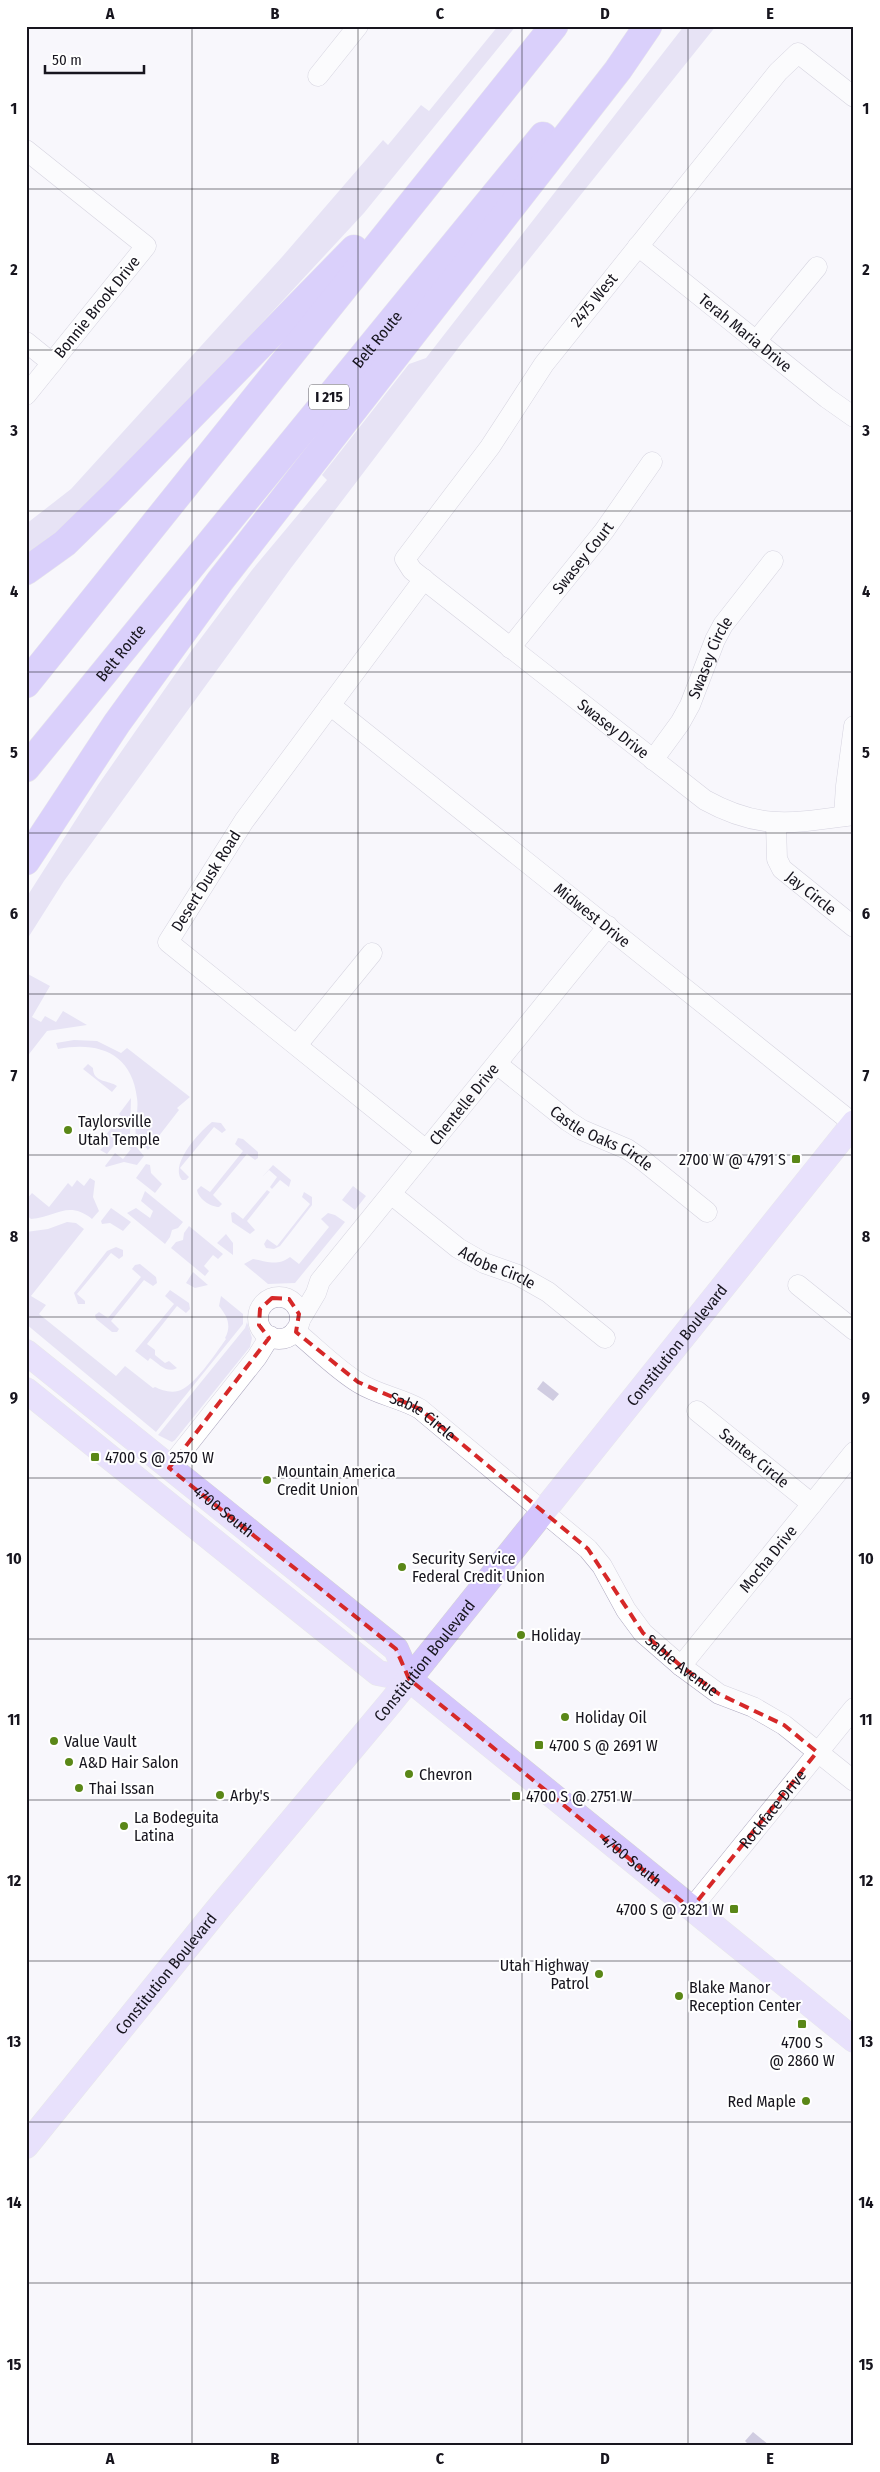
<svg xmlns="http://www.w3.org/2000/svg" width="880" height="2472" viewBox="0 0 880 2472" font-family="'Fira Sans Condensed',sans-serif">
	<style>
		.green { fill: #d2cbed }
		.water { fill: #a198c1 }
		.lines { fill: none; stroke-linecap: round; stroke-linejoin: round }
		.minor-casing { stroke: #ada8bf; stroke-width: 21 }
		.major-casing { stroke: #d5d5d6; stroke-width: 26 }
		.highway-casing { stroke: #d5d5d6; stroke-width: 29 }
		.minor { stroke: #fff; stroke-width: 20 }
		.major { stroke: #d4c5fd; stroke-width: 25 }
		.highway { stroke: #b79ffb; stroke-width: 28 }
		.marked { fill: none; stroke: #d62828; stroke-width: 4; stroke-dasharray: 10 6; stroke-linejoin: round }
		.grid { fill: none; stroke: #17151e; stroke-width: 1; stroke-opacity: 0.55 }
		.poi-dot { fill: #5a8717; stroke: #fff; stroke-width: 2 }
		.labels { text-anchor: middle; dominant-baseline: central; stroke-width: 4; stroke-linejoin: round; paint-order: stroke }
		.shield { fill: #fff; stroke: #5d5b62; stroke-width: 1 }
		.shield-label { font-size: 15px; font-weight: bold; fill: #17151e }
		.street-label { font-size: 16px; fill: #17151e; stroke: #fff }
		.poi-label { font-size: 16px; fill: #17151e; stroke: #fff; text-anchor: start }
		.neatline { fill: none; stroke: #17151e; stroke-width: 2 }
		.grid-label { font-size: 16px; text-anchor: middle; font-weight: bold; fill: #17151e }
	</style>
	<rect width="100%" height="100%" fill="#f8f7fc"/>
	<path class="green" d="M498,26H516L364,213L94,504L26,558V524L71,489L282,257L383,140L388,145L421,105L429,111Z
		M684,26H716L462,343L291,568L64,881L26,941V898L98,785L192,650L252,570L327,480L322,475L409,364L426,358Z
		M26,973L50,986L32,1017L41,1022L45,1016L56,1022L63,1011L87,1025L47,1031L26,1058Z
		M74,1040L97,1041L121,1053L127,1048L190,1097L177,1108L179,1110L148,1150L136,1136C134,1124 139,1110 137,1098C132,1053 98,1041 58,1049L56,1043Z
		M88,1064L93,1068C93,1083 109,1080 117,1086L112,1092L83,1069Z
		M131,1098L130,1134L133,1143L144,1156L137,1165L124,1162L106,1167L105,1166L115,1153L123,1159L131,1149L119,1139L107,1154L100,1150L106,1144L101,1141L121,1116L119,1114Z
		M212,1122L221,1123L226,1130L222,1133L214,1127L180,1168L189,1177L186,1180H182C169,1165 199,1132 212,1122Z
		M238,1138L243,1139L258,1152V1158L255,1160L247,1154L213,1195L222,1204L219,1207C210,1207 198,1198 197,1190L201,1186L210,1192L243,1151L235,1144Z
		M146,1164L150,1165L151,1173L162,1184L155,1193L136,1178Z
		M273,1165L291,1180L289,1187L280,1180L272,1189L270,1187L277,1177L269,1170L262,1177Z
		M90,1178L95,1181L93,1197L99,1211L92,1219C68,1200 57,1217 31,1219L26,1215V1200L32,1193L49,1207L68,1183L72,1187L77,1180L84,1186Z
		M353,1186L366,1196L355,1210L342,1200Z
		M267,1190L270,1192L247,1221L255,1230L250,1234L232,1222L231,1213L234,1212L243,1219Z
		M145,1191L183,1222L178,1228L172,1230L170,1237L165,1244L127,1213L136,1208L150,1218L153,1211L141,1201Z
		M304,1192L312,1197V1205L280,1246L274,1249L266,1248L264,1244L267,1239L277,1246L310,1204L302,1197Z
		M111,1208L131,1222L123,1231L110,1223L102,1224L101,1221Z
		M328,1213L335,1215L345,1222L295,1283L268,1284L244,1264L253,1259C268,1261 276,1267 290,1257L299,1264L329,1227L321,1219Z
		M67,1222L76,1223L84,1229L31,1296L46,1305L39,1314L116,1376L125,1366L153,1388L155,1387C161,1390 170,1393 178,1391C194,1387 215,1354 226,1339L225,1338C232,1325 227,1316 219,1306L221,1296L243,1314V1324L239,1329L156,1432L26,1324V1232L48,1229Z
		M189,1226L223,1254L218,1259L213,1255L204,1266L209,1271L205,1276L171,1248L176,1242L183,1240L184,1233Z
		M226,1234L233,1243V1255L217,1243Z
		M116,1247L123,1250V1256L119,1259L111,1253L77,1294L85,1301V1304H78L74,1293L107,1251Z
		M140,1264L156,1277L157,1283L153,1286L144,1280L111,1321L119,1329L117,1332H112L96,1319L95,1315L99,1312L108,1318L141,1277L132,1269L135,1265Z
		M193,1272L208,1285L195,1288L186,1283Z
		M170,1290L189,1303L190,1309L186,1313L177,1306L147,1344L155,1350V1355L165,1363L169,1361L177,1368C167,1374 159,1364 150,1358L148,1361L135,1351L174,1304L165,1296Z
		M247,1322L252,1338L250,1347L175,1440L172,1442L158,1435L245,1328Z"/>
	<path class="water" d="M543,1381L559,1394L553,1401L537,1389Z
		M753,2432L769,2445V2446H750L745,2441Z"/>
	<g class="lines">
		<g class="minor-casing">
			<g id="minor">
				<path d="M318,76L358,26"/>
				<path id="s1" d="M854,97L798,53L778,72L544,364L490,447L405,559L412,570L427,582L705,800C761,831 794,823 854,815"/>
				<path d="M26,150L146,246L26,395"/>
				<path id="s2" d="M638,246L827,398L854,417"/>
				<path d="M756,341L817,267"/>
				<path d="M26,342L52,363"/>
				<path d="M424,579L244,821L168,942L426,1150"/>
				<path id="s3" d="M510,648L604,531L652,462"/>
				<path id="s4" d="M330,705L854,1124"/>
				<path id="s5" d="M653,760L680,723L690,705L715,640L723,625L773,561"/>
				<path d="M844,816L846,786L854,726"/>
				<path id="s6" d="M776,824L777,859L782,869L854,927"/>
				<path d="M297,1045L372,953"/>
				<path id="s7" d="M497,1064L568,1121L582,1130L627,1149L640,1158L707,1212"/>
				<path id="s8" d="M391,1194L458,1248L484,1263L518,1275L548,1292L605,1338"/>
				<path d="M798,1285L854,1330"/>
				<circle cx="279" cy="1318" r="21"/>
				<path id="s9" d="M300,1320L316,1293L320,1281L608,926"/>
				<path id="s10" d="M295,1331C316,1348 336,1369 359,1383C378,1395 401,1398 420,1409L588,1549L602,1566L626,1610L643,1633L681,1666L719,1694L753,1707L784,1725L854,1781"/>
				<path id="s11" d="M697,1411L812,1504"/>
				<path d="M169,1468L257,1357L270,1336"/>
				<path id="s12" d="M681,1666L854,1452"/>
				<path id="s13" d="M691,1909L854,1708"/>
			</g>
		</g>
		<g class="major-casing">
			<g id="major">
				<path id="s14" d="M26,1352L396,1649L409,1679"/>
				<path id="s15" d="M26,1390L378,1673L409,1679L854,2040"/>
				<path id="s16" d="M26,2146L217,1910L391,1702L854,1123"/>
			</g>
		</g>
		<g class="highway-casing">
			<g id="highway">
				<path d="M26,571L65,543L117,492L354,249"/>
				<path d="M26,684L554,26"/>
				<path id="s17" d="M26,768L543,136"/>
				<path d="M26,861L117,723L220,581L618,70L648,26"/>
			</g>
		</g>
		<use href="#minor" class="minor"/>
		<use href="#major" class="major"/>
		<use href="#highway" class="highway"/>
	</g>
	<path d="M0 0H880V2472H0ZM272,1298L289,1299L299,1314L296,1332L358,1382L420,1409L588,1549L643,1633L681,1666L719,1694L784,1725L817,1752L691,1909L409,1679L396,1649L169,1468L269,1338L259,1325L260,1309Z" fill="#f8f7fc" fill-opacity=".55" fill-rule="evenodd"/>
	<path class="marked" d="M272,1298L289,1299L299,1314L296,1332L358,1382L420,1409L588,1549L643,1633L681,1666L719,1694L784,1725L817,1752L691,1909L409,1679L396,1649L169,1468L269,1338L259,1325L260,1309Z"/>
	<path class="grid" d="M192,26V2446M358,26V2446M522,26V2446M688,26V2446M26,189H854M26,350H854M26,511H854M26,672H854M26,833H854M26,994H854M26,1155H854M26,1317H854M26,1478H854M26,1639H854M26,1800H854M26,1961H854M26,2122H854M26,2283H854"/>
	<g class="poi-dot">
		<circle cx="68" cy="1130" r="5"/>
		<rect x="791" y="1154" width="10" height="10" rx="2.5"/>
		<rect x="90" y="1452" width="10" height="10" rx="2.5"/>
		<circle cx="267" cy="1480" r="5"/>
		<circle cx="402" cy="1567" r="5"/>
		<circle cx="521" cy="1635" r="5"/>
		<circle cx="565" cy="1717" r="5"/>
		<circle cx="54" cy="1741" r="5"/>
		<rect x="534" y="1740" width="10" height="10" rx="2.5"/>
		<circle cx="69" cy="1762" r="5"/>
		<circle cx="409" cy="1774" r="5"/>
		<circle cx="79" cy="1788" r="5"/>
		<circle cx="220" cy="1795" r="5"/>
		<rect x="511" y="1791" width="10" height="10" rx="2.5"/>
		<circle cx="124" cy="1826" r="5"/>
		<rect x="729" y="1904" width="10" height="10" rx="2.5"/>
		<circle cx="599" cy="1974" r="5"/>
		<circle cx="679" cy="1996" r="5"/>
		<rect x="797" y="2019" width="10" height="10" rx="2.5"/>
		<circle cx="806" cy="2101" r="5"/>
	</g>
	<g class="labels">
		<rect class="shield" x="309" y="384.5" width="40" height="25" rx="4"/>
		<g class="shield-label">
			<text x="329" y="397">I 215</text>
		</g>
		<g class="street-label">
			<text transform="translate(594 300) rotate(-51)">2475 West</text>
			<text transform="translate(97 307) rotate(-51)">Bonnie Brook Drive</text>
			<text stroke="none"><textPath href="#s2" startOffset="138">Terah Maria Drive</textPath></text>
			<text stroke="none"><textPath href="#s17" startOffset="554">Belt Route</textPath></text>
			<text stroke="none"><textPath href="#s3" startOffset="116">Swasey Court</textPath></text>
			<text stroke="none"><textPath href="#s17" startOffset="149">Belt Route</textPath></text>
			<text stroke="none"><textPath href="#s5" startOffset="118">Swasey Circle</textPath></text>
			<text stroke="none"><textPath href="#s1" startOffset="982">Swasey Drive</textPath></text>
			<text transform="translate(206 881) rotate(-58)">Desert Dusk Road</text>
			<text stroke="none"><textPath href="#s6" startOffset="84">Jay Circle</textPath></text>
			<text stroke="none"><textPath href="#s4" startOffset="336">Midwest Drive</textPath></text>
			<text stroke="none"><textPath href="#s9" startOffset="272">Chentelle Drive</textPath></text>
			<text stroke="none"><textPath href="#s7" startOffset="129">Castle Oaks Circle</textPath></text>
			<text stroke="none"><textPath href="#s8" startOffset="130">Adobe Circle</textPath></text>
			<text stroke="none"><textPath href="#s16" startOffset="1032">Constitution Boulevard</textPath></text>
			<text stroke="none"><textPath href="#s10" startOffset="155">Sable Circle</textPath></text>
			<text stroke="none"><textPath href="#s11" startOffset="74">Santex Circle</textPath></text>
			<text stroke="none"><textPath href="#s14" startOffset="254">4700 South</textPath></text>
			<text stroke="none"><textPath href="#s12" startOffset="138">Mocha Drive</textPath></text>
			<text stroke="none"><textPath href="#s16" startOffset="628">Constitution Boulevard</textPath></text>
			<text stroke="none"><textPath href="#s10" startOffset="519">Sable Avenue</textPath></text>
			<text stroke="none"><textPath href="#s13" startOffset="129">Rockface Drive</textPath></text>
			<text stroke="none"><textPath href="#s15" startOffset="770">4700 South</textPath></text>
			<text stroke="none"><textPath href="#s16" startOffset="222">Constitution Boulevard</textPath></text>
		</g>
		<g class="poi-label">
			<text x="78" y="1121">Taylorsville<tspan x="78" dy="18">Utah Temple</tspan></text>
			<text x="786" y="1159" text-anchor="end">2700 W @ 4791 S</text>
			<text x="105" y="1457">4700 S @ 2570 W</text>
			<text x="277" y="1471">Mountain America<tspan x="277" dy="18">Credit Union</tspan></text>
			<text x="412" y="1558">Security Service<tspan x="412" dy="18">Federal Credit Union</tspan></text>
			<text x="531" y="1635">Holiday</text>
			<text x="575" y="1717">Holiday Oil</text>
			<text x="64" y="1741">Value Vault</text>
			<text x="549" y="1745">4700 S @ 2691 W</text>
			<text x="79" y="1762">A&amp;D Hair Salon</text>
			<text x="419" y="1774">Chevron</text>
			<text x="89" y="1788">Thai Issan</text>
			<text x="230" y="1795">Arby's</text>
			<text x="526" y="1796">4700 S @ 2751 W</text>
			<text x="134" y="1817">La Bodeguita<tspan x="134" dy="18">Latina</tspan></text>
			<text x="724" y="1909" text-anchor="end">4700 S @ 2821 W</text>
			<text x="589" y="1965" text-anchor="end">Utah Highway<tspan x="589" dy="18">Patrol</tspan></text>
			<text x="689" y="1987">Blake Manor<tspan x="689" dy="18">Reception Center</tspan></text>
			<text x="802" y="2042" text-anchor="middle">4700 S<tspan x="802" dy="18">@ 2860 W</tspan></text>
			<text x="796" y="2101" text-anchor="end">Red Maple</text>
		</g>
	</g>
	<rect width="880" height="2472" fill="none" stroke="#ffffff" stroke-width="55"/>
	<path d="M45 65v8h99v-8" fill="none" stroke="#17151e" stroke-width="2.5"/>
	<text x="52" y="65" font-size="15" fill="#17151e" stroke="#ffffff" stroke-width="4" paint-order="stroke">50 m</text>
	<rect x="28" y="28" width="824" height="2416" class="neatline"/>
	<g class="grid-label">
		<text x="110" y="19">A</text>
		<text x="275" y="19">B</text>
		<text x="440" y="19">C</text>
		<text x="605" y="19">D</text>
		<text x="770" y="19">E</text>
		<text x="14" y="114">1</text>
		<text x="866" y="114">1</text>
		<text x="14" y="275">2</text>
		<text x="866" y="275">2</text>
		<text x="14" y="436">3</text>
		<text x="866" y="436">3</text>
		<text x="14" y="597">4</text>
		<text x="866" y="597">4</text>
		<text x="14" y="758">5</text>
		<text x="866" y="758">5</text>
		<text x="14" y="919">6</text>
		<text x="866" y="919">6</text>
		<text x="14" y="1081">7</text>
		<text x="866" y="1081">7</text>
		<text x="14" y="1242">8</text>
		<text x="866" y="1242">8</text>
		<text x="14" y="1403">9</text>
		<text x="866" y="1403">9</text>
		<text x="14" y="1564">10</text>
		<text x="866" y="1564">10</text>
		<text x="14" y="1725">11</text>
		<text x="866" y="1725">11</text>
		<text x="14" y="1886">12</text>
		<text x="866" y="1886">12</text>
		<text x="14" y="2047">13</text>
		<text x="866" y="2047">13</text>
		<text x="14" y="2208">14</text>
		<text x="866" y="2208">14</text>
		<text x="14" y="2370">15</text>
		<text x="866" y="2370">15</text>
		<text x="110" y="2464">A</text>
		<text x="275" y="2464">B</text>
		<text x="440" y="2464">C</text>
		<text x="605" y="2464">D</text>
		<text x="770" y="2464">E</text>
	</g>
</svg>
